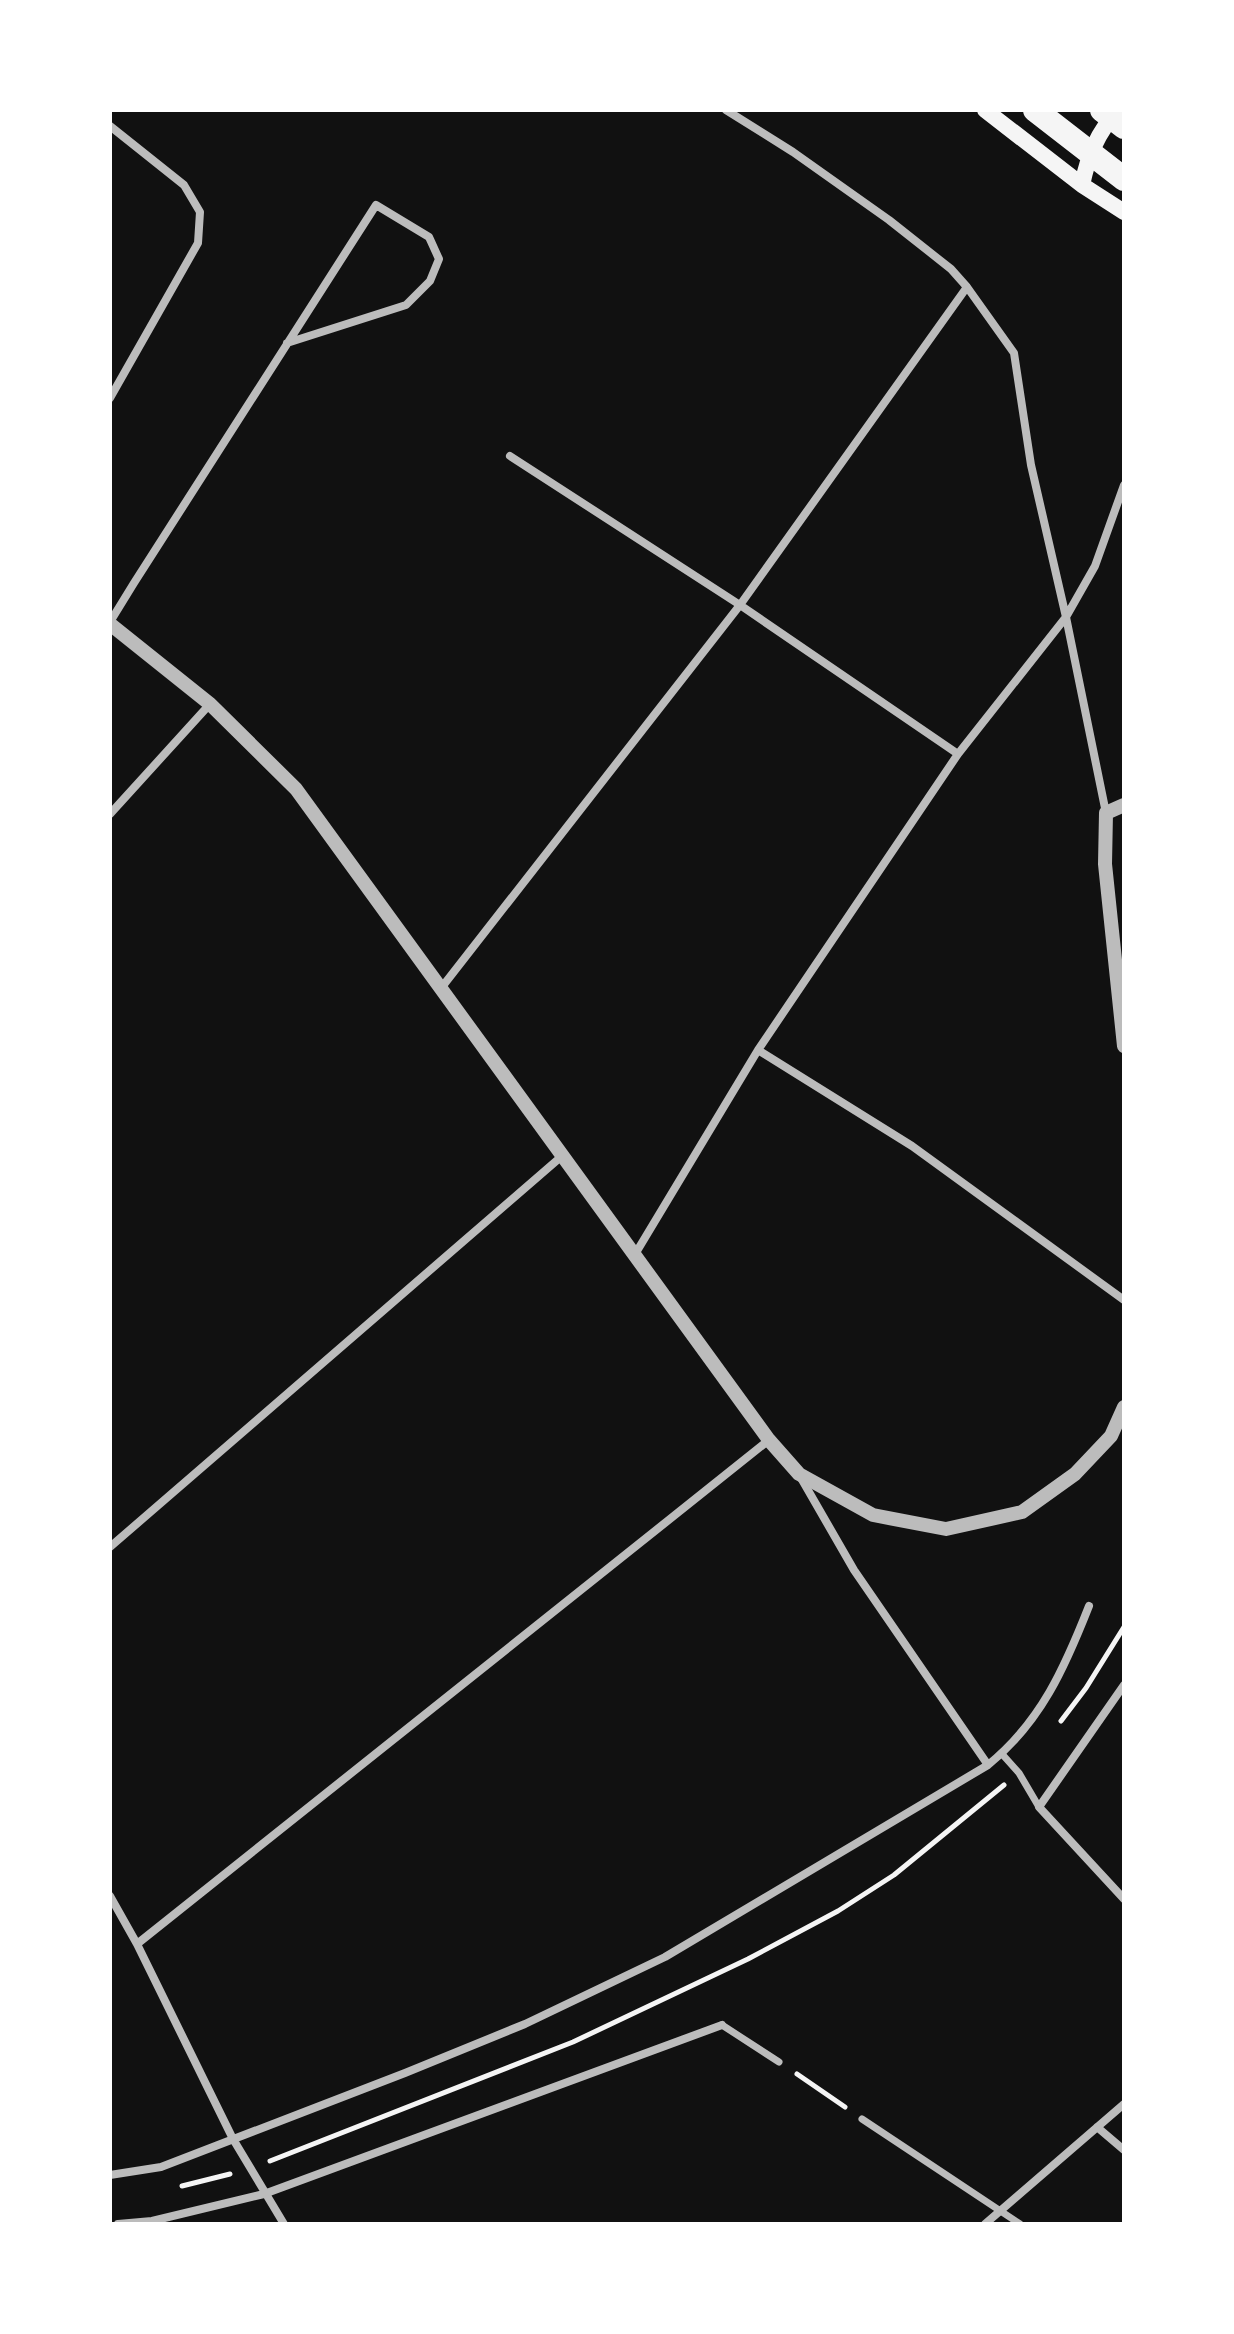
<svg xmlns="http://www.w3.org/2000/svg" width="1234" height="2334" viewBox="0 0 1234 2334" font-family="'Space Grotesk',sans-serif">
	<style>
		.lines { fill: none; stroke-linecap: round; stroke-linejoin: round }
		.path { stroke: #f5f5f5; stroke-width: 5 }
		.pedestrian { stroke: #bcbcbc; stroke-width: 7 }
		.minor { stroke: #bcbcbc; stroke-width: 8 }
		.tertiary { stroke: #bcbcbc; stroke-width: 14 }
		.secondary { stroke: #f5f5f5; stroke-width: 16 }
		.motorway { stroke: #f5f5f5; stroke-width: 24 }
	</style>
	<rect width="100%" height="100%" fill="#111"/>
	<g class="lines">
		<path class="path" d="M1061,1721L1086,1688L1124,1627
			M797,2074L845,2107
			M270,2161L573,2042L748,1959L838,1911L894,1875L1004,1785
			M182,2186L230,2174"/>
		<path class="pedestrian" d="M1002,1754L1019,1773L1039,1807
			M722,2025L779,2062
			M862,2119L1020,2224"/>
		<path class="minor" d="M726,110L793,152L889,220L951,269L967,287L1014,353L1031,465L1066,617L1106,813
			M110,126L184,185L200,212L198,243L110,398
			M510,456L740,605L958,754
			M110,622L134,583L376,205L429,237L439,259L430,281L406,305L287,343
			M110,814L210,704
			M442,987L740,605L967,287
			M758,1050L912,1146L1124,1300
			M634,1256L758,1050L958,754L1066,617L1095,566L1124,485
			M801,1478L854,1570L988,1765
			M110,1547L562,1156
			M1124,1685L1039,1807L1124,1899
			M110,1896L137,1944L233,2139L284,2224
			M137,1944L769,1440
			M1097,2127L1124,2150
			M110,2175L161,2167L405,2073L525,2024L665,1957L988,1765C1041,1722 1065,1667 1089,1606
			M118,2224L152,2221L264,2194L722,2025
			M985,2224L1124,2104"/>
		<path class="tertiary" d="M110,624L210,704L296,789L769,1440L799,1474L873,1515L946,1529L1022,1512L1075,1474L1111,1436L1124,1407
			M1124,805L1106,813L1105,864L1124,1046"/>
		<path class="secondary" d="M985,110L1082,185L1124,212
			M1082,185C1088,157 1097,132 1118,111"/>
		<path class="motorway" d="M1035,110L1124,179
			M1102,110L1124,127"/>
	</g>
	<rect width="1234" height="2334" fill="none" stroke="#ffffff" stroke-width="224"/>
</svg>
